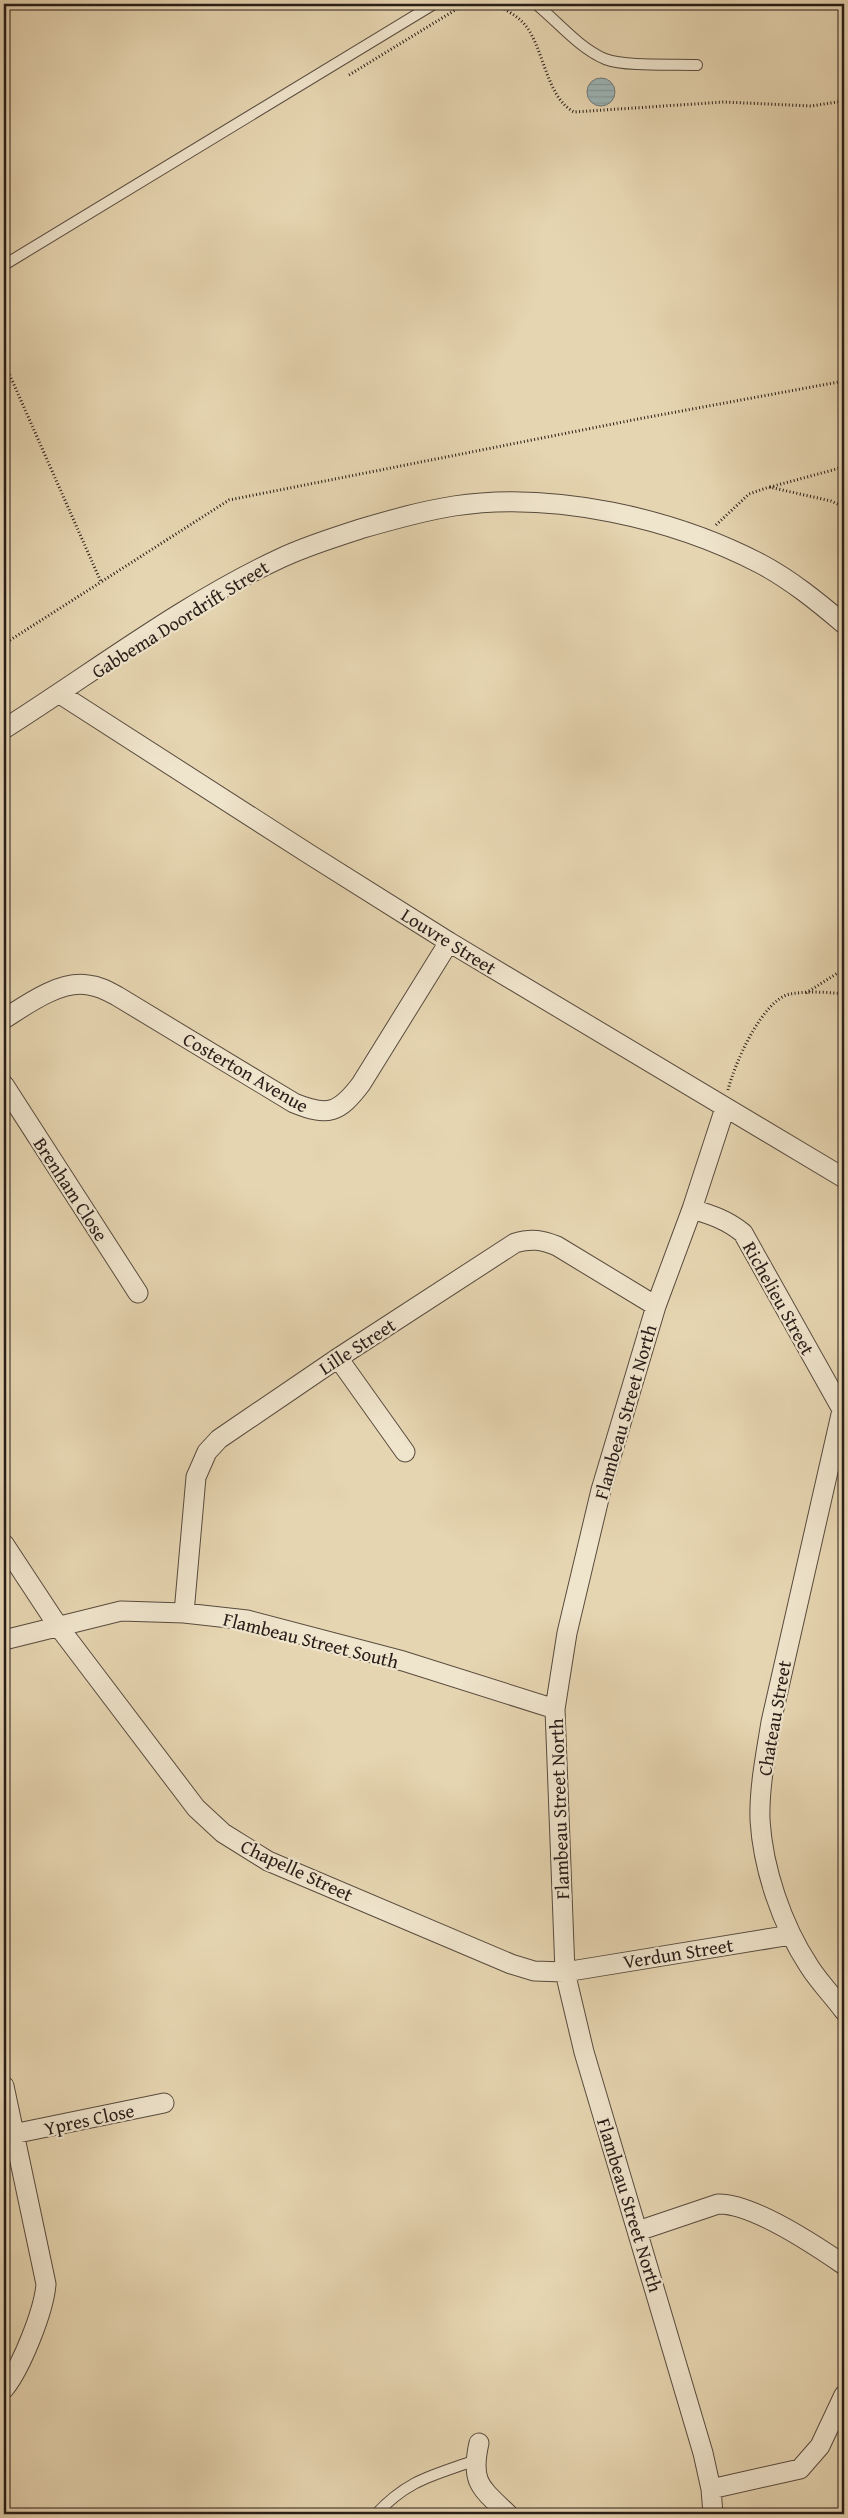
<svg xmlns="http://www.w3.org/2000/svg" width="848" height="2518" viewBox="0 0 848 2518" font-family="'Gentium Book Plus',serif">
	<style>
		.water { fill: url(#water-rules); stroke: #6e7878 }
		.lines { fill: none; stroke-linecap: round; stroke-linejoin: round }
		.lane-casing { stroke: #584b3e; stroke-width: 12 }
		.street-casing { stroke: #584b3e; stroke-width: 21 }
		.path { stroke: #281d18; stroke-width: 3; stroke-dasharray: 1 2.5; stroke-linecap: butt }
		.lane { stroke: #efe4cc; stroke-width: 10 }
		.street { stroke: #efe4cc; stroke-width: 19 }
		.labels { text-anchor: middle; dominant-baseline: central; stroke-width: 4.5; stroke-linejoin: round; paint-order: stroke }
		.street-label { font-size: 19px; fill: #281d18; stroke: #efe4cc }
	</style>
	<defs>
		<pattern id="water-rules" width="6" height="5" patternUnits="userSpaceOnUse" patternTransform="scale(1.25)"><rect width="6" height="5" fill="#9cb5b8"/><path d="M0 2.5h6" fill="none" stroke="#869b9d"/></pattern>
	</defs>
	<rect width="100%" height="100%" fill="#e6d5b1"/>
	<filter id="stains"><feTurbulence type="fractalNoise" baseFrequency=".004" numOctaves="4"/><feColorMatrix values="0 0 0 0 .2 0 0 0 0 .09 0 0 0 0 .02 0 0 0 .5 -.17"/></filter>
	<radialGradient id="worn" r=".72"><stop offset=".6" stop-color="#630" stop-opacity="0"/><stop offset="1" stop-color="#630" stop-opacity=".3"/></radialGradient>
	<path class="water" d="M587 92a14 14 0 1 1 28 0a14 14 0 1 1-28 0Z"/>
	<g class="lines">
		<g class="lane-casing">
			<path id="lane" d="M536,4C557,21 579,48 605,59C627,67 672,64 697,65
				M4,265L434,4
				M376,2514C409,2479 432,2476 476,2460"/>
		</g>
		<g class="street-casing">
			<path id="street" d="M60,694L309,854L449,942L844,1178
				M4,729C94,672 184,603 281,558C306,546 333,538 360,529C391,520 422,511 454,506C553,491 673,518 761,564C791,580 818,602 844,624
				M4,1019C26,1005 60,980 88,985C99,986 108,991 117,996L294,1103C328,1117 339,1113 361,1084L449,942
				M4,1085L138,1293
				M692,1209C712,1215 727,1220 743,1233L844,1413
				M338,1358L405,1452
				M842,1410L771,1722C766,1754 759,1787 760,1820C763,1869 782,1925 809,1966C819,1982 833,1996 844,2011
				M4,1544L58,1626L196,1808L223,1833L268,1861L511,1964L534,1971L565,1972L791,1935
				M184,1613L196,1477L207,1452L219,1439L338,1358L515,1243C532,1238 542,1240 557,1246L656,1306
				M4,1640L121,1611L184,1613L247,1620L403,1661L555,1709
				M4,2086L46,2284C44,2311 21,2368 4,2389
				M13,2134L164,2103
				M638,2231L718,2204C752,2203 815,2245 844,2265
				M479,2443C470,2483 481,2488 508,2514
				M711,2489L800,2469L820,2446L844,2395
				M713,2514L711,2489L703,2453L584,2052L565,1972L555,1709L567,1633L601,1490L656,1306L692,1209L725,1108"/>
		</g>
		<path class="path" d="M495,4C506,10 518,16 526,26C544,50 547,98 574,112L724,102L811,106L844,101
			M349,75L465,4
			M4,362L101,582L229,500L638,419L844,381
			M770,487L844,467
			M716,525L749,494L769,487L831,501L844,507
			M4,644L101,582
			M806,993L844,969
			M728,1090C734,1065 762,1000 790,994C807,991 827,992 844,994"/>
		<use href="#lane" class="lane"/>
		<use href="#street" class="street"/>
	</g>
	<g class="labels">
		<g class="street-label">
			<text transform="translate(180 619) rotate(-32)">Gabbema Doordrift Street</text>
			<text transform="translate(449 941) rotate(32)">Louvre Street</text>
			<text transform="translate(246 1072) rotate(30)">Costerton Avenue</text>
			<text transform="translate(71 1189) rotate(57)">Brenham Close</text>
			<text transform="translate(779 1298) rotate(61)">Richelieu Street</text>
			<text transform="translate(357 1346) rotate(-33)">Lille Street</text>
			<text transform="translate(625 1412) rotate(-74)">Flambeau Street North</text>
			<text transform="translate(311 1640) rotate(14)">Flambeau Street South</text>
			<text transform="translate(774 1718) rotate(-80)">Chateau Street</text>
			<text transform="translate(559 1809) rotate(-92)">Flambeau Street North</text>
			<text transform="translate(297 1870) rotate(25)">Chapelle Street</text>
			<text transform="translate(678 1953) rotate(-9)">Verdun Street</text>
			<text transform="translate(89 2119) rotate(-12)">Ypres Close</text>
			<text transform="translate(630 2205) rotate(73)">Flambeau Street North</text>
		</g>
	</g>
	<rect width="848" height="2518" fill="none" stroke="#e6d5b1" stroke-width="20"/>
	<rect x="5" y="5" width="838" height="2508" fill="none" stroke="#281d18" stroke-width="2.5"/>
	<rect x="10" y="10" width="828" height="2498" fill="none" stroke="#281d18"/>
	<rect width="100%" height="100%" filter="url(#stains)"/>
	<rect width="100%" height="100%" fill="url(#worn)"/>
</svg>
